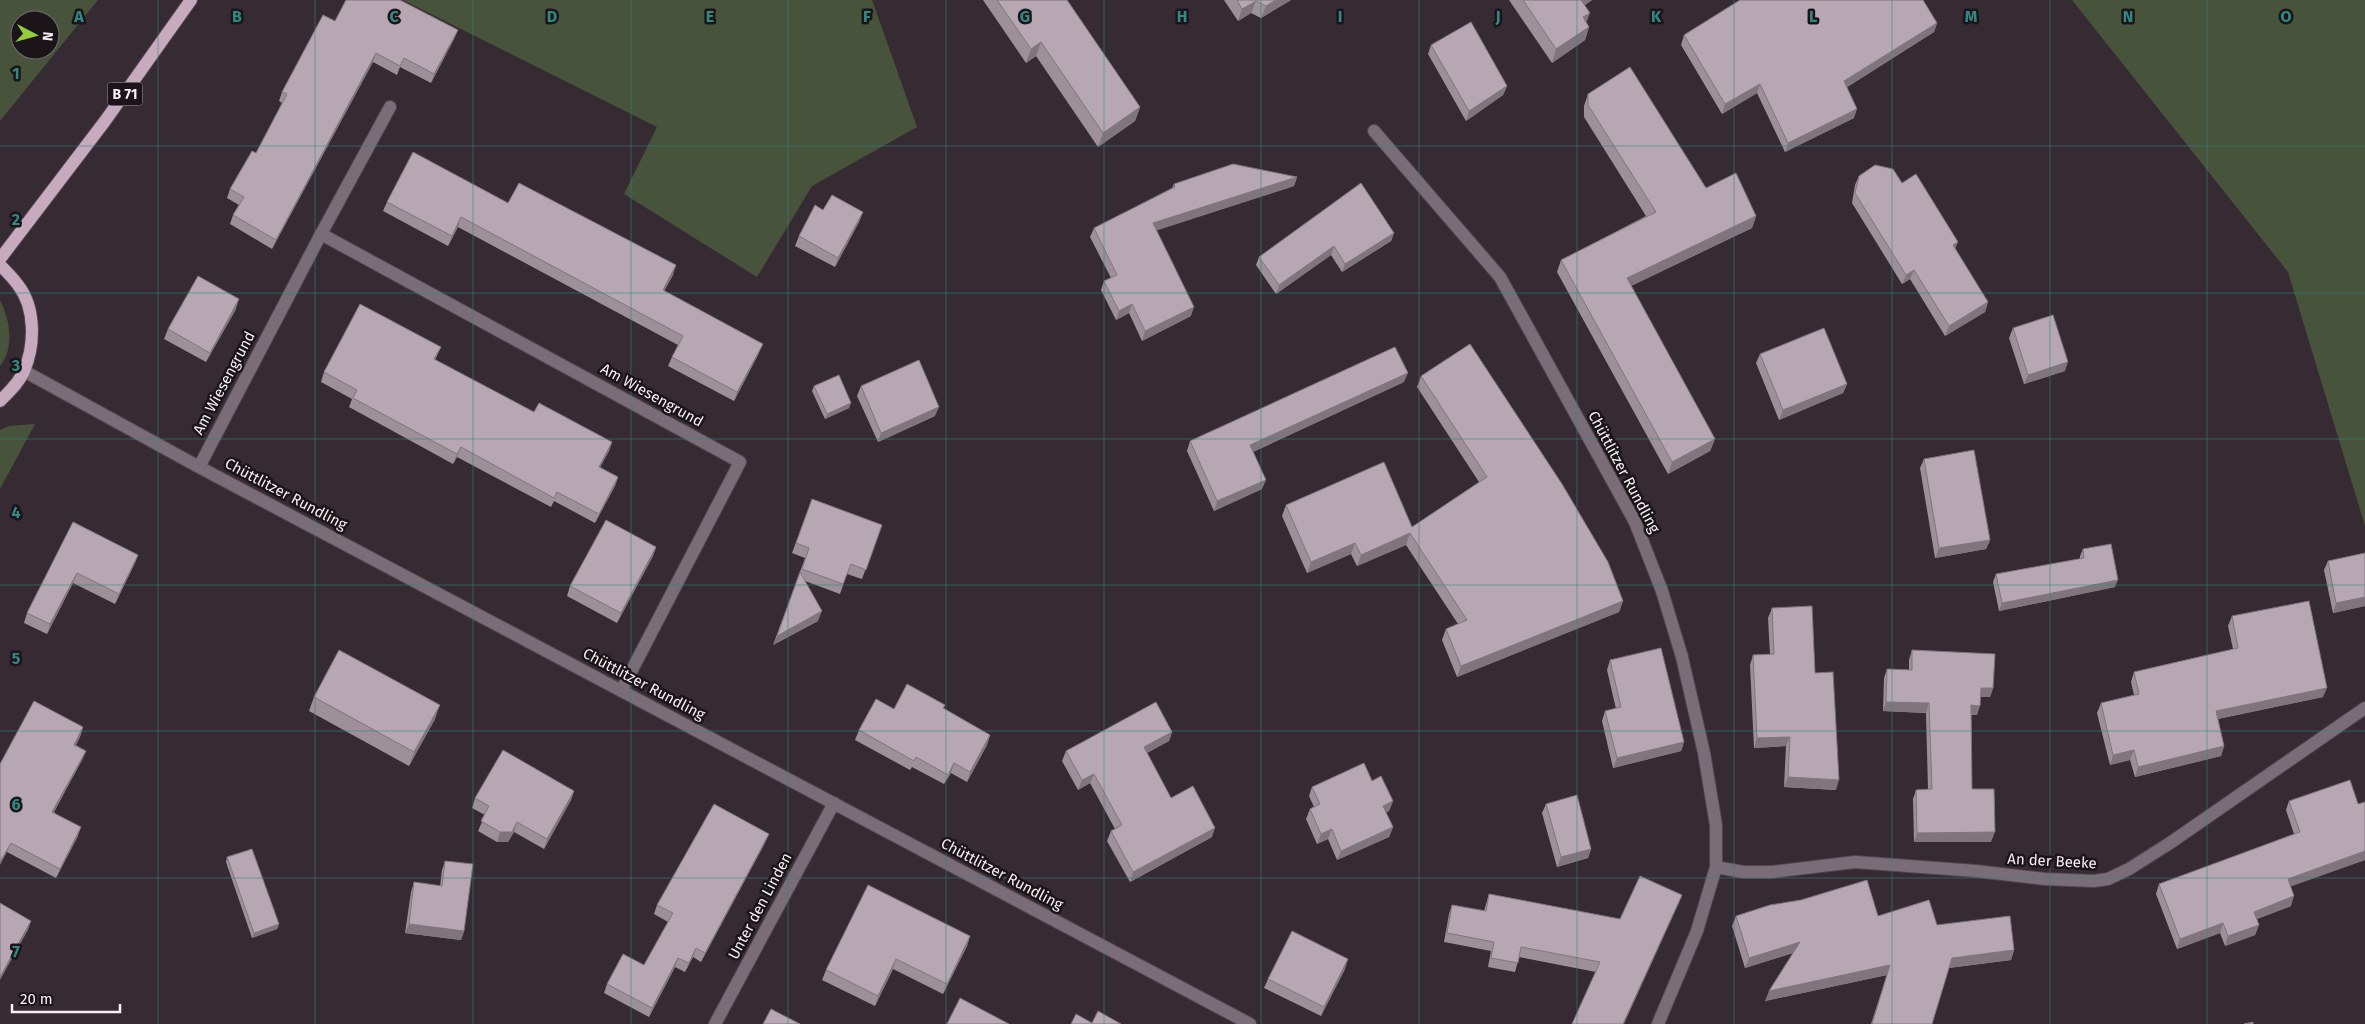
<svg xmlns="http://www.w3.org/2000/svg" width="2365" height="1024" viewBox="0 0 2365 1024" font-family="'Fira Sans',sans-serif">
	<style>
		.green { fill: #47533a; fill-rule: evenodd }
		.lines { fill: none; stroke-linecap: round; stroke-linejoin: round }
		.minor-casing { stroke: #52464e; stroke-width: 14 }
		.major-casing { stroke: #52464e; stroke-width: 14 }
		.minor { stroke: #7b6d77; stroke-width: 12 }
		.major { stroke: #c7aabe; stroke-width: 12 }
		.wall { fill: #9d9099 }
		.shaded-wall { fill: #80757d }
		.building { fill: #b7a7b2; stroke: #80757d }
		.grid { fill: none; stroke: #328882; stroke-width: 1; stroke-opacity: 0.55 }
		.labels { text-anchor: middle; dominant-baseline: central; stroke-width: 5; stroke-linejoin: round; paint-order: stroke }
		.shield { fill: #1b1519; stroke: #b5aeb2; stroke-width: 1 }
		.shield-label { font-size: 14px; font-weight: bold; fill: #f7eff4 }
		.street-label { font-size: 15px; fill: #f7eff4; stroke: #1b1519 }
		.grid-label { font-size: 16px; text-anchor: middle; font-weight: bold; fill: #328882; stroke: #1b1519; stroke-width: 5; stroke-linejoin: round; paint-order: stroke }
	</style>
	<rect width="100%" height="100%" fill="#372b33"/>
	<path class="green" d="M0,0H98L0,121ZM20,20H50V50H20Z
		M403,0H872L917,127L812,186L757,277L624,194L657,127Z
		M2072,0H2365V526L2288,272Z
		M0,300C10,320 15,347 0,366Z
		M35,424L0,489V430L9,426Z"/>
	<g class="lines">
		<g class="minor-casing">
			<path id="minor" d="M1374,131L1500,277L1635,522L1662,591L1682,657L1704,753L1716,825V867L1697,931L1658,1024
				M321,234L390,107
				M24,371L199,467L1250,1024
				M199,467L321,234L740,462L621,691
				M1716,867L1743,872H1772L1855,862L1976,871L2045,879L2094,881L2108,879L2129,869L2170,843L2365,708
				M715,1024L834,803"/>
		</g>
		<g class="major-casing">
			<path id="major" d="M0,259L105,121L191,0
				M0,265C6,271 13,278 18,285C36,308 35,346 24,371C19,383 9,392 0,401"/>
		</g>
		<use href="#minor" class="minor"/>
		<use href="#major" class="major"/>
	</g>
	<path class="wall" d="M983,0H1067L1140,107L1135,121L1098,147L1036,56L1026,63Z
		M1224,0H1291L1261,18L1251,13L1238,21Z
		M1509,0H1592L1585,5L1586,22L1589,27L1585,40L1552,63Z
		M335,21L458,30L454,39L431,83L400,67L397,75L373,62L272,249L230,224L233,215L239,205L227,198L230,189L256,153L282,103L279,101L282,92Z
		M1937,23L1934,32L1847,87L1854,118L1785,152L1757,93L1722,114L1681,45L1684,35Z
		M1431,45L1507,86L1503,95L1466,121L1428,54Z
		M1588,94L1706,188L1756,216L1752,228L1631,286L1715,439L1710,451L1668,474L1557,272L1561,260L1646,216L1584,117V106Z
		M1859,176L1902,183L1955,249L1988,302L1985,312L1945,336L1910,279L1902,284L1852,203L1855,185Z
		M1297,177L1294,186L1156,230L1191,316L1142,341L1129,313L1116,320L1101,290L1104,281L1111,278L1090,237L1094,228L1172,188L1174,184Z
		M387,202L508,203L673,275L664,291L759,353L734,401L668,366L672,357L678,345L458,227L448,246L383,211Z
		M823,210L863,212L859,222L835,267L795,246L799,236Z
		M1394,233L1391,241L1342,272L1331,255L1276,294L1256,265L1259,257Z
		M236,309L206,362L164,339L168,329Z
		M2013,328L2065,371L2024,384L2009,338Z
		M441,347L435,360L534,412L612,442L609,451L600,467L618,477L615,486L595,523L554,501L551,507L457,457L453,464L349,407L352,399L321,382L324,372Z
		M1760,354L1847,384L1843,393L1779,420L1756,363Z
		M1421,376L1623,601L1619,612L1457,677L1442,640L1446,629L1458,624L1406,545L1357,566L1351,554L1307,573L1282,516L1286,505L1412,527L1479,482L1417,387Z
		M1404,382L1253,452L1262,489L1214,511L1187,451L1190,441Z
		M814,386L849,408L825,419L812,391Z
		M861,386L935,416L878,442L857,396Z
		M1924,459L1990,540L1986,549L1935,558L1920,468Z
		M812,499L882,525L862,579L847,574L840,594L805,581L818,621L773,645L805,558L792,553Z
		M73,522L138,555L134,565L115,604L73,583L47,634L24,623L27,613Z
		M656,547L653,556L617,623L567,596L570,586Z
		M2083,549L2115,587L1999,611L1993,582L1996,574L2080,559V556Z
		M2365,553V606L2333,613L2324,570L2328,561Z
		M1772,608L1815,673L1836,790L1784,787L1786,746L1754,748L1750,665L1753,655L1770,654L1768,618Z
		M2232,616L2323,697L2218,719L2224,746L2221,756L2135,777L2130,760L2110,765L2097,713L2101,703L2134,695L2131,682L2134,672L2233,649L2228,626Z
		M1912,650L1993,688L1990,697H1981L1977,715H1971L1972,789L1991,842H1914L1913,799L1916,790L1928,789L1926,713L1883,711L1884,678L1887,669L1909,670V660Z
		M1610,660L1684,742L1681,751L1613,768L1602,721L1605,711L1616,709L1607,670Z
		M314,697L435,719L409,766L309,711Z
		M945,705L943,709L990,735L987,745L967,782L951,773L944,784L912,767L910,770L855,740L859,730L894,709Z
		M83,727L80,737L76,745L86,751L82,760L54,812L78,836L56,878L7,852L0,764Z
		M1172,732L1169,741L1147,753L1171,798L1212,837L1130,882L1107,841L1111,831L1115,829L1090,783L1078,790L1062,761L1066,751Z
		M1372,781L1393,801L1389,811L1386,812L1393,827L1389,837L1337,860L1328,839L1317,844L1306,819L1310,809L1314,807L1309,796L1312,787Z
		M574,791L571,800L544,849L514,832L508,842H497L478,831L485,815L472,808L475,798Z
		M2289,801L2358,804L2365,860L2290,886L2291,906L2257,919L2259,925L2255,935L2225,946L2220,933L2177,949L2156,894L2159,884L2294,834L2286,810Z
		M1546,804L1591,849L1588,858L1557,867L1542,813Z
		M765,843L701,962L693,957L685,972L675,967L649,1017L604,993L607,984L644,965L668,922L654,914L657,905Z
		M227,857L279,924L277,929L252,938L226,862Z
		M445,861L464,931L461,940L405,933L411,892L414,882L440,886L442,870Z
		M1489,894L1620,919L1682,895L1678,905L1596,972L1519,957L1515,972L1488,967L1491,951L1444,942L1449,914L1452,905L1484,911L1486,904Z
		M1736,916H1878L1937,925L2014,950L2011,960L1949,968L1932,1024H1871L1887,975L1765,1001L1793,953L1745,968L1732,926Z
		M970,936L967,946L943,994L893,969L875,1006L822,980L826,970Z
		M1345,969L1321,1016L1264,988L1268,979Z"/>
	<path class="shaded-wall" d="M1276,0H1291L1261,18L1266,6Z
		M1579,0H1592L1575,12Z
		M1256,1L1251,13L1238,21L1242,9Z
		M1590,13L1585,26L1583,17Z
		M1937,23L1934,32L1841,91L1844,81Z
		M1589,27L1585,40L1552,63L1556,49Z
		M458,30L454,39L431,83L434,74Z
		M1041,42L1036,56L1026,63L1031,49Z
		M376,53L373,62L272,249L276,240Z
		M1760,84L1757,93L1722,114L1725,104Z
		M1507,86L1503,95L1466,121L1469,111Z
		M1140,107L1135,121L1098,147L1103,133Z
		M1857,109L1854,118L1785,152L1788,143Z
		M1297,177L1294,186L1149,233L1153,223Z
		M863,212L859,222L835,267L838,258Z
		M1756,216L1752,228L1622,290L1627,278Z
		M461,217L458,227L448,246L452,236Z
		M1394,233L1391,241L1342,272L1345,264Z
		M1958,242L1954,252L1953,245Z
		M1334,246L1331,255L1276,294L1279,285Z
		M676,265L673,275L659,300L663,290Z
		M1914,270L1910,279L1902,284L1906,275Z
		M239,299L236,309L206,362L210,353Z
		M1988,302L1985,312L1945,336L1949,326Z
		M1132,304L1129,313L1116,320L1119,311Z
		M1194,307L1191,316L1142,341L1145,331Z
		M763,344L759,353L734,401L737,392Z
		M2068,362L2065,371L2024,384L2028,375Z
		M1408,373L1404,382L1246,455L1250,445Z
		M1847,384L1843,393L1779,420L1783,410Z
		M851,403L849,408L825,419L827,414Z
		M939,407L935,416L878,442L881,433Z
		M1715,439L1710,451L1668,474L1672,462Z
		M612,442L609,451L595,476L599,467Z
		M461,447L457,457L453,464L457,454Z
		M618,477L615,486L595,523L599,514Z
		M1266,480L1262,489L1214,511L1217,501Z
		M1410,533L1406,545L1357,566L1361,555Z
		M1990,540L1986,549L1935,558L1939,548Z
		M1355,543L1351,554L1307,573L1311,562Z
		M656,547L653,556L617,623L621,613Z
		M138,555L134,565L115,604L119,594Z
		M77,573L73,583L47,634L50,624Z
		M2118,580L2115,587L1999,611L2002,603Z
		M2365,597V606L2333,613L2336,603Z
		M1623,601L1619,612L1457,677L1461,666Z
		M822,611L818,621L773,645L777,636Z
		M1981,688H1993L1990,697H1978Z
		M2327,688L2323,697L2212,720L2216,711Z
		M1886,702L1929,703L1926,713L1883,711Z
		M440,705L435,719L409,766L414,752Z
		M1971,705L1980,706L1977,715L1968,714Z
		M83,727L80,737L71,754L74,745Z
		M1172,732L1169,741L1140,756L1144,747Z
		M990,735L987,745L967,782L970,772Z
		M1790,737L1786,746L1754,748L1757,738Z
		M1684,742L1681,751L1613,768L1617,758Z
		M2224,746L2221,756L2135,777L2138,767Z
		M2134,750L2130,760L2110,765L2113,755Z
		M86,751L82,760L49,821L52,812Z
		M954,763L951,773L944,784L948,775Z
		M1094,774L1090,783L1078,790L1082,780Z
		M1788,777L1839,780L1836,790L1784,787Z
		M574,791L571,800L544,849L547,839Z
		M1393,801L1389,811L1380,815L1383,806Z
		M517,822L514,832L508,842H497L500,832Z
		M81,827L78,836L56,878L60,869Z
		M1393,827L1389,837L1337,860L1341,851Z
		M1215,828L1212,837L1130,882L1133,872Z
		M1332,829L1328,839L1317,844L1321,834Z
		M1995,832L1991,842H1914L1917,833Z
		M769,834L765,843L701,962L705,953Z
		M11,843L7,852L0,865V862Z
		M1591,849L1588,858L1557,867L1561,857Z
		M2365,851V860L2284,889L2288,879Z
		M1682,895L1678,905L1624,1024H1623Z
		M2294,896L2291,906L2250,921L2254,912Z
		M31,921L28,930L0,980V977Z
		M2223,923L2220,933L2177,949L2180,939Z
		M279,924L277,929L252,938L254,933Z
		M409,924L464,931L461,940L405,933Z
		M2259,925L2255,935L2225,946L2228,936Z
		M970,936L967,946L943,994L947,984Z
		M1800,942L1796,952L1745,968L1749,958Z
		M696,948L693,957L685,972L689,963Z
		M2014,950L2011,960L1948,968L1952,958Z
		M678,958L675,967L649,1017L652,1008Z
		M896,959L893,969L875,1006L878,996Z
		M1348,959L1345,969L1321,1016L1324,1007Z
		M1890,965L1887,975L1765,1001L1769,991Z"/>
	<path class="building" d="M346,0H400L458,30L434,74L404,58L400,66L376,53L276,240L233,215L244,197L230,189L252,151L256,153L287,94L282,92L323,15L335,21Z
		M997,0H1067L1140,107L1103,133L1041,42L1031,49Z
		M1237,0H1276L1266,6L1256,1L1242,9Z
		M1523,0H1581L1590,13L1583,17L1589,27L1556,49Z
		M1740,0H1923L1937,23L1844,81L1857,109L1788,143L1760,84L1725,104L1684,35Z
		M1471,22L1507,86L1469,111L1431,45Z
		M1630,67L1706,188L1736,173L1756,216L1627,278L1715,439L1672,462L1561,260L1656,212L1588,105V94Z
		M413,152L508,203L519,183L676,265L663,290L763,344L737,392L672,357L683,336L461,217L452,236L387,202Z
		M1233,164L1297,177L1153,223L1194,307L1145,331L1132,304L1119,311L1104,281L1117,275L1094,228L1175,187L1174,184Z
		M1875,165L1893,169L1902,183L1916,174L1958,242L1953,245L1988,302L1949,326L1914,270L1906,275L1855,193L1859,176Z
		M1361,183L1394,233L1345,264L1334,246L1279,285L1259,257Z
		M832,195L863,212L838,258L799,236L815,205L823,210Z
		M198,276L239,299L210,353L168,329Z
		M360,304L441,347L434,359L534,412L539,403L612,442L599,467L618,477L599,514L557,492L554,498L461,447L457,454L353,398L357,390L324,372Z
		M2053,315L2068,362L2028,375L2013,328Z
		M1824,328L1847,384L1783,410L1760,354Z
		M1470,344L1562,484L1608,562L1623,601L1461,666L1446,629L1467,620L1410,533L1361,555L1355,543L1311,562L1286,505L1384,462L1412,527L1487,477L1421,376Z
		M1395,347L1408,373L1250,445L1266,480L1217,501L1190,441Z
		M919,360L939,407L881,433L861,386Z
		M839,375L851,403L827,414L814,386Z
		M1974,450L1990,540L1939,548L1924,459Z
		M812,499L882,525L866,570L851,564L843,584L802,569L809,548L796,543Z
		M606,520L656,547L621,613L570,586Z
		M73,522L138,555L119,594L77,573L50,624L27,613Z
		M2111,544L2118,580L2002,603L1996,574L2084,558L2083,549Z
		M2365,553V597L2336,603L2328,561Z
		M800,572L822,611L777,636Z
		M2309,601L2327,688L2216,711L2224,746L2138,767L2134,750L2113,755L2101,703L2139,694L2134,672L2238,648L2232,616Z
		M1812,606L1815,673L1833,672L1839,780L1788,777L1790,737L1757,738L1753,655L1774,654L1772,608Z
		M1661,648L1684,742L1617,758L1605,711L1621,707L1610,660Z
		M339,650L440,705L414,752L314,697Z
		M1912,650L1995,654L1993,688H1981L1980,706L1971,705L1972,789H1994L1995,832L1917,833L1916,790L1932,789L1929,703L1886,702L1887,669L1912,670Z
		M907,684L945,705L943,708L990,735L970,772L954,763L948,775L916,757L914,761L859,730L876,699L894,709Z
		M34,701L83,727L74,745L86,751L52,812L81,827L60,869L11,843L0,862V764Z
		M1156,702L1172,732L1144,747L1171,798L1193,786L1215,828L1133,872L1111,831L1122,825L1094,774L1082,780L1066,751Z
		M503,750L574,791L547,839L517,822L512,832H500L481,821L489,806L475,798Z
		M1364,763L1372,781L1381,776L1393,801L1383,806L1393,827L1341,851L1332,829L1321,834L1310,809L1320,804L1312,787Z
		M2350,780L2358,804L2365,802V851L2288,879L2294,896L2254,912L2259,925L2228,936L2223,923L2180,939L2159,884L2300,832L2289,801Z
		M1577,795L1591,849L1561,857L1546,804Z
		M714,804L769,834L705,953L696,948L689,963L678,958L652,1008L607,984L623,954L644,965L673,913L657,905Z
		M252,849L279,924L254,933L227,857Z
		M445,861L473,864L464,931L409,924L414,882L442,886Z
		M1640,876L1682,895L1623,1024H1572L1600,962L1521,947L1518,963L1491,958L1494,942L1447,933L1452,905L1486,911L1489,894L1620,919Z
		M1867,880L1878,916L1929,900L1937,925L2010,916L2014,950L1952,958L1932,1024H1872L1890,965L1769,991L1800,942L1749,958L1736,916L1770,905L1801,900Z
		M868,885L970,936L947,984L896,959L878,996L826,970Z
		M0,903L31,921L0,977Z
		M1292,931L1348,959L1324,1007L1268,979Z
		M960,998L1009,1024H947Z
		M771,1009L800,1024H763Z
		M1098,1011L1121,1024H1071L1076,1014L1092,1023Z
		M2253,1022V1024H2244Z"/>
	<path class="grid" d="M158,0V1024M315,0V1024M473,0V1024M631,0V1024M788,0V1024M946,0V1024M1104,0V1024M1261,0V1024M1419,0V1024M1577,0V1024M1734,0V1024M1892,0V1024M2050,0V1024M2207,0V1024M0,146H2365M0,293H2365M0,439H2365M0,585H2365M0,731H2365M0,878H2365"/>
	<g class="labels">
		<rect class="shield" x="107.5" y="82.5" width="35" height="23" rx="4"/>
		<g class="shield-label">
			<text x="125" y="94">B 71</text>
		</g>
		<g class="street-label">
			<text transform="translate(224 383) rotate(-62)">Am Wiesengrund</text>
			<text transform="translate(652 395) rotate(29)">Am Wiesengrund</text>
			<text transform="translate(1624 472) rotate(62)">Chüttlitzer Rundling</text>
			<text transform="translate(286 494) rotate(28)">Chüttlitzer Rundling</text>
			<text transform="translate(644 684) rotate(28)">Chüttlitzer Rundling</text>
			<text transform="translate(2052 861) rotate(3)">An der Beeke</text>
			<text transform="translate(1002 874) rotate(28)">Chüttlitzer Rundling</text>
			<text transform="translate(760 906) rotate(-62)">Unter den Linden</text>
		</g>
	</g>
	<g class="grid-label">
		<text x="79" y="22">A</text>
		<text x="237" y="22">B</text>
		<text x="394" y="22">C</text>
		<text x="552" y="22">D</text>
		<text x="710" y="22">E</text>
		<text x="867" y="22">F</text>
		<text x="1025" y="22">G</text>
		<text x="1182" y="22">H</text>
		<text x="1340" y="22">I</text>
		<text x="1498" y="22">J</text>
		<text x="1656" y="22">K</text>
		<text x="1813" y="22">L</text>
		<text x="1971" y="22">M</text>
		<text x="2128" y="22">N</text>
		<text x="2286" y="22">O</text>
		<text x="16" y="79">1</text>
		<text x="16" y="225">2</text>
		<text x="16" y="371">3</text>
		<text x="16" y="518">4</text>
		<text x="16" y="664">5</text>
		<text x="16" y="810">6</text>
		<text x="16" y="957">7</text>
	</g>
	<g transform="translate(35 35) rotate(96)"><circle r="24" fill="#1b1519" stroke="#736c71"/>
	<path d="M0-4L9 19L0 12L-9 19Z" fill="#95cc3b"/>
	<text y="-8" font-size="14" font-weight="bold" text-anchor="middle" fill="#f7eff4">N</text>
	</g>
	<path d="M12 1004v8h108v-8" fill="none" stroke="#f7eff4" stroke-width="2.5"/>
	<text x="20" y="1004" font-size="15" fill="#f7eff4" stroke="#1b1519" stroke-width="4" paint-order="stroke">20 m</text>
</svg>
